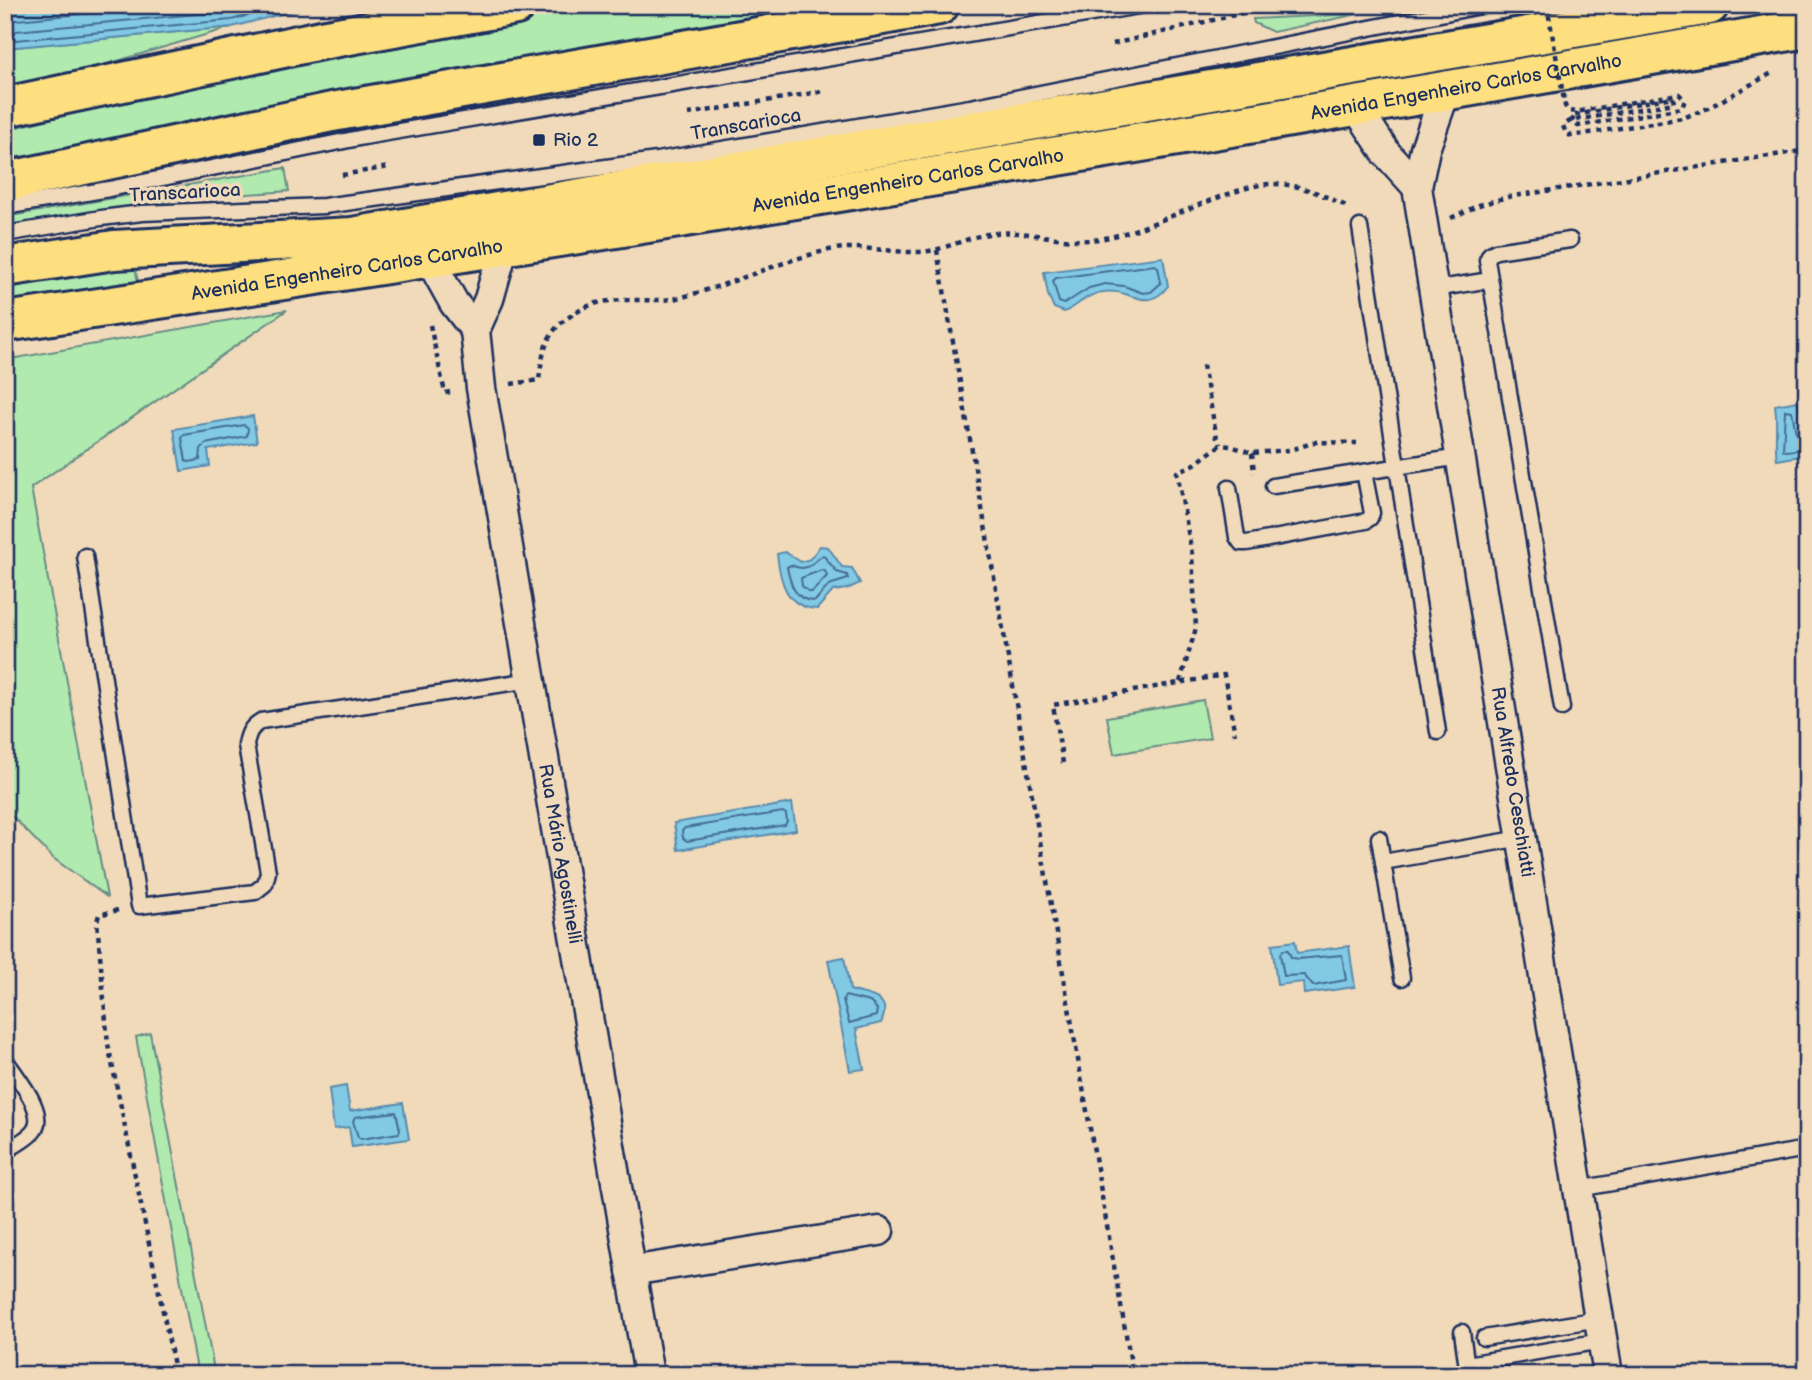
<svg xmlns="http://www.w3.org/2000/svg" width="1812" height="1380" viewBox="0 0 1812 1380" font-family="'Balsamiq Sans',sans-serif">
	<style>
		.green { fill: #b0eaae; stroke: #668c86; stroke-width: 2 }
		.water { fill: #82c9e4; stroke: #598bae; stroke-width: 2 }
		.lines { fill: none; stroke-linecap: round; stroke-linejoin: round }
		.shore { stroke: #446d94; stroke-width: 2 }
		.lane-casing { stroke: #1b2f5e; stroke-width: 19 }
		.street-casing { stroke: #1b2f5e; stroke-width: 33 }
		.primary-casing { stroke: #1b2f5e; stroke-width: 44 }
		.highway-casing { stroke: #1b2f5e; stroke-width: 44 }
		.path { stroke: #1b2f5e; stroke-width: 4.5; stroke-dasharray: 5 5; stroke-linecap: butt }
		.lane { stroke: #f1dab9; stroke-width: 14 }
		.street { stroke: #f1dab9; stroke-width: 28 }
		.primary { stroke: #fddf80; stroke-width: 38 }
		.highway { stroke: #fddf80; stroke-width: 38 }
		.path-bridge { stroke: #1b2f5e; stroke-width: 4.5; stroke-dasharray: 5 5; stroke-linecap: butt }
		.poi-dot { fill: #1b2f5e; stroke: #f1dab9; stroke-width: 2.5 }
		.labels { text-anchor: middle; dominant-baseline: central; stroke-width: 7; stroke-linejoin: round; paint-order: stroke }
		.street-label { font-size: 19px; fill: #1b2f5e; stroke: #f1dab9 }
		.poi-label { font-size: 19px; fill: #1b2f5e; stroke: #f1dab9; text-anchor: start }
	</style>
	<rect width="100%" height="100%" fill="#f1dab9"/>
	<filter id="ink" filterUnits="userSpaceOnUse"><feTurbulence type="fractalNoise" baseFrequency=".0143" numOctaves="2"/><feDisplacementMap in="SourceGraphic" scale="14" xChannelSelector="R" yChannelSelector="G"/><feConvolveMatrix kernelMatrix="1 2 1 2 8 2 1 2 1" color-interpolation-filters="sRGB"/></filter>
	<g filter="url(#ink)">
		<path class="green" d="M590,5H865L49,156L5,157V130L323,52Z
			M1358,14L1273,32L1254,23L1253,19Z
			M232,27L36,85L5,90V48Z
			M285,168L289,191L181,199L5,226V217Z
			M134,262L138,282L5,304V279Z
			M287,310L31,488L107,897L53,858L5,809V360Z
			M1203,700L1210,738L1114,754L1107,717Z
			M150,1033L215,1375H198L136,1037Z"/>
		<path class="water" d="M5,5H316L232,27L5,48Z
			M1163,257L1168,286C1146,315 1130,287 1103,292C1087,294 1078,306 1064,312L1054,308L1048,295L1044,272Z
			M1798,401L1807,455L1777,460C1774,440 1778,426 1775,405Z
			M253,416L257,442L208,450L210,466L181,471L174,429Z
			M820,546L828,547L842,567L852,568L860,583L847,589L833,591L817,609C786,608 780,581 777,554L785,552L801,562L810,559Z
			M792,803L796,830L678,850L674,823Z
			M1295,941L1297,953L1349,946L1355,987L1304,994L1303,982L1277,985L1272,944Z
			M844,957L850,990C867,996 894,995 881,1023L856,1029L864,1069L850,1071L828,960Z
			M346,1086L350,1111L403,1103L409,1139L352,1147L349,1127L334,1129L329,1089Z"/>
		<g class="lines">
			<path class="shore" d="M5,21L180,5
				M5,32L229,11L253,5
				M5,41L231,20L288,5
				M1155,265L1158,267L1161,283L1151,292L1143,293L1124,286L1105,284L1089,288L1064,304L1059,302L1053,281L1056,278Z
				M244,425L248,428L247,436L205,444L201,449L200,460L189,462L186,461L182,438L184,435Z
				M1807,442C1793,440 1795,422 1792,411L1785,410L1783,450L1786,451L1807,449
				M823,555L837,572L847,575L848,579L829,585L815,601C795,602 790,583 787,567L791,565C807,573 812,563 823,555Z
				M822,570L825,571L827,576L812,592H809L802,586L801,578Z
				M783,812L786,814L787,821L785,825L687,841L683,838L682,831L685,828Z
				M1283,950H1288L1291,957L1297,959L1342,955L1346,980L1313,986L1304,975L1284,976L1280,954Z
				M845,996L870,1002L877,1009L876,1016L849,1023L843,1000Z
				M396,1112L400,1130L399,1133L361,1139L358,1137L353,1121L355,1117Z"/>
			<g class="lane-casing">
				<path id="lane" d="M5,207L109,189L364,137L1145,5
					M1360,227L1438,732
					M5,234L101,218L142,213L324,206L657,160L970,107L1486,5
					M1434,289L1490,280
					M1273,486L1460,457
					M1229,488L1237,537L1241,543H1247L1366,521L1370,518L1372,513L1364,472
					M85,556L139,906L255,892L265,884L268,872L246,745C248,733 251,727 261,721L531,680
					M1562,708L1487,260L1490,254L1496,251L1570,240
					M1379,838L1402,978
					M1383,862L1522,838
					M5,1059C16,1077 49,1113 33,1132C26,1140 14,1146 5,1151
					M1578,1189L1807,1149
					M1462,1332L1468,1375
					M1484,1338L1599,1319
					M1467,1364L1602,1341"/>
			</g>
			<g class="street-casing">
				<g id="street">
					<path id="s1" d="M1446,90L1425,149L1417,187L1608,1375"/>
					<path d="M1355,105L1387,154L1417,187"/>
					<path id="s2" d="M504,246L489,299L475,330L481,388L649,1375"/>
					<path d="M429,258L454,303L475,330"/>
					<path d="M631,1271L879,1231"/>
				</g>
			</g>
			<g class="primary-casing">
				<g id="primary">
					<path d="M5,107L321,40L516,5"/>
					<path id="s3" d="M5,322C607,233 1208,133 1807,28"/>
				</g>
			</g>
			<g class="highway-casing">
				<path id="highway" d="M5,182L332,112L939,5
					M5,267L114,250L352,237L1709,5"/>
			</g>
			<path class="path" d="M1113,44L1247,12L1340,7
				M688,114L825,91
				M1575,115L1673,97L1674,103L1570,121L1563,126L1566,133L1571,136L1683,118L1708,108L1772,73
				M342,175L389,167
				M1451,218L1479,205L1508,197L1807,150
				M937,250L1133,1375
				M430,325L445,393L450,392
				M1203,365L1217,438L1220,445
				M511,384L539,380C544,342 548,327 584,308C612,294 647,304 678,298C729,286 779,261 829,250C859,244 890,253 919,252C946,251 969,235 996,233C1028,230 1059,242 1091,240C1128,237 1181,211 1217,198C1235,192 1253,184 1273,184C1301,184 1323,195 1348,207
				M1252,453L1254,473
				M1180,682L1196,628L1192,554L1177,472L1195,464L1220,445L1231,446L1252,453L1290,450L1316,442L1357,443
				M1063,763L1053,705L1224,675L1235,734
				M118,910L99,915L97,921L108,1044L176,1375"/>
			<use href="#lane" class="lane"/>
			<use href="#street" class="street"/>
			<use href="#primary" class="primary"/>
			<use href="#highway" class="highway"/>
			<path class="path-bridge" d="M1547,5L1565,106L1569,111L1576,112L1679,94L1685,100L1682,108L1578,126L1572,121L1575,115"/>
		</g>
	</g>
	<rect class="poi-dot" x="532" y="133" width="14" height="14" rx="3.5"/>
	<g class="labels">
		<g class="street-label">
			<text stroke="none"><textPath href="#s3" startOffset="1480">Avenida Engenheiro Carlos Carvalho</textPath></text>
			<text transform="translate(746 125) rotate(-10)">Transcarioca</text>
			<text stroke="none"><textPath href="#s3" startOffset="914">Avenida Engenheiro Carlos Carvalho</textPath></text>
			<text transform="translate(185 193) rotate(-3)">Transcarioca</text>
			<text stroke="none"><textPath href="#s3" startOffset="346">Avenida Engenheiro Carlos Carvalho</textPath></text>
			<text stroke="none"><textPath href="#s1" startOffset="704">Rua Alfredo Ceschiatti</textPath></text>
			<text stroke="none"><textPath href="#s2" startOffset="620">Rua Mário Agostinelli</textPath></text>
		</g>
		<g class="poi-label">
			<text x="553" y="140">Rio 2</text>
		</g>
	</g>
	<rect width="1812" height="1380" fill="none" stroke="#f1dab9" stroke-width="28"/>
	<rect x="14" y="14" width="1784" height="1352" fill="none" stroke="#1b2f5e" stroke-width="2.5" filter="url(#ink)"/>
</svg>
